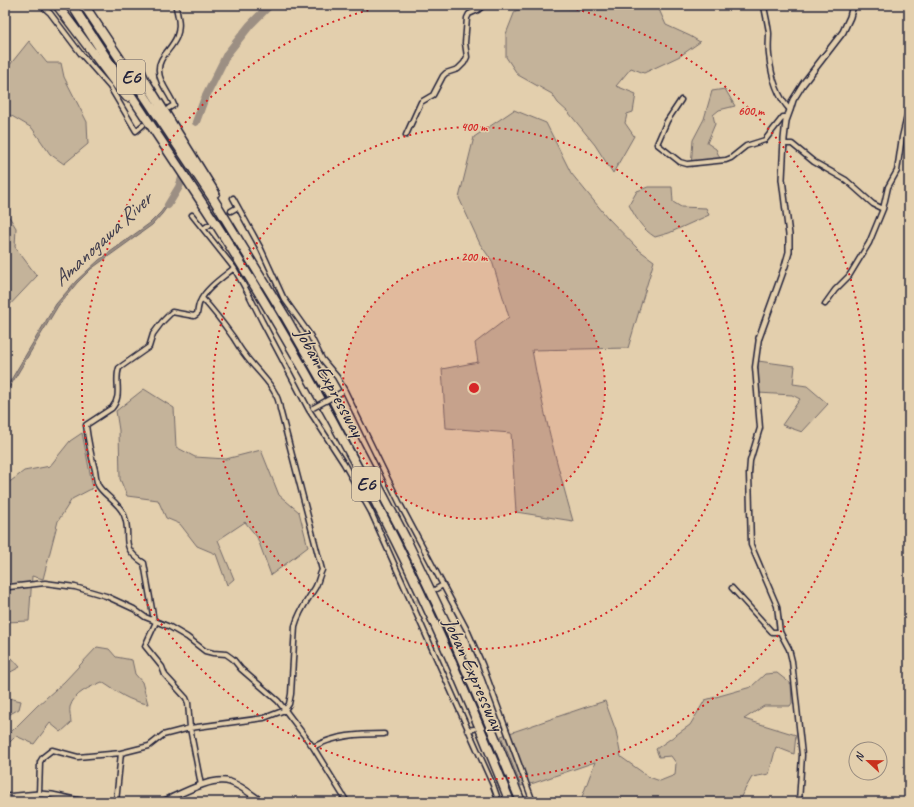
<svg xmlns="http://www.w3.org/2000/svg" width="914" height="807" viewBox="0 0 914 807" font-family="Caveat,sans-serif">
	<style>
		.green { fill: #c4b39a; stroke: #736a6a }
		.water { fill: #9c8f83; stroke: #6b6366 }
		.lines { fill: none; stroke-linecap: round; stroke-linejoin: round }
		.river { stroke: #9c8f83; stroke-width: 8 }
		.minor-tunnel { stroke: #bcac96; stroke-width: 4; stroke-dasharray: 4 2; stroke-linecap: butt }
		.minor-casing { stroke: #22223b; stroke-width: 7 }
		.tertiary-casing { stroke: #22223b; stroke-width: 8 }
		.motorway-casing { stroke: #22223b; stroke-width: 11 }
		.minor { stroke: #e3cfad; stroke-width: 4 }
		.tertiary { stroke: #e3cfad; stroke-width: 5 }
		.motorway { stroke: #e3cfad; stroke-width: 8 }
		.minor-bridge-casing { stroke: #22223b; stroke-width: 7; stroke-linecap: butt }
		.minor-bridge { stroke: #e3cfad; stroke-width: 4 }
		.ring { fill: none; stroke: #d62828; stroke-width: 2; stroke-dasharray: 2 4 }
		.labels { text-anchor: middle; dominant-baseline: central; stroke-width: 3; stroke-linejoin: round; paint-order: stroke }
		.shield { fill: #e3cfad; stroke: #5c565d; stroke-width: 1 }
		.shield-label { font-size: 19px; font-weight: bold; fill: #22223b }
		.street-label { font-size: 20px; fill: #22223b; stroke: #e3cfad }
		.water-label { font-size: 21px; font-style: italic; fill: #403d4d; stroke: #e3cfad }
		.centre { fill: #d62828; stroke: #e3cfad; stroke-width: 2 }
		.ring-label { font-size: 12px; text-anchor: middle; font-weight: bold; fill: #d62828; stroke: #e3cfad; stroke-width: 3; stroke-linejoin: round; paint-order: stroke }
	</style>
	<rect width="100%" height="100%" fill="#e3cfad"/>
	<filter id="ink" filterUnits="userSpaceOnUse"><feTurbulence type="fractalNoise" baseFrequency=".025" numOctaves="2"/><feDisplacementMap in="SourceGraphic" scale="8" xChannelSelector="R" yChannelSelector="G"/><feConvolveMatrix kernelMatrix="1 2 1 2 8 2 1 2 1" color-interpolation-filters="sRGB"/></filter>
	<g filter="url(#ink)">
		<path class="green" d="M581,5H657L666,25L690,36L700,42L680,56L644,73L631,68L616,86L636,94L633,112L627,114L625,123L634,136L613,173L595,145L569,113L558,103L552,94L518,75L506,57V34L515,11L531,7L579,9Z
			M29,41L47,63H61L64,77L87,122L88,144L64,164L50,154L32,128L5,112V71Z
			M725,89L735,106L719,110L713,115L715,124L707,143L716,149L721,161L691,167L693,140L704,119L712,91Z
			M514,110L546,123L571,173L607,217L639,250L654,261L628,348L532,350C542,408 557,464 573,521L516,512L511,433L446,428L442,369L478,362L475,343L509,317L492,261L480,244L459,198L474,137Z
			M648,187H672L673,202L681,207L706,208L709,215L669,233L655,237C642,229 636,218 629,205L637,191Z
			M5,210L16,228L15,247L37,276L5,310Z
			M758,361L795,366L793,384L807,386L828,404L802,432L782,425L800,399L792,395L758,393Z
			M144,389L174,408L176,447L195,457L226,459L261,450L279,495L299,512L308,547L271,575L257,537L245,522L218,540L234,579L227,585L216,554L197,546L180,524L166,518L158,500L127,496L120,479L119,430L116,411Z
			M82,433L93,488L72,499L58,521L43,579L32,576L29,621L6,622L5,620V493L7,484L24,471L50,466L70,441Z
			M97,647L109,649L116,657L132,660L135,674L142,682L148,704C128,701 119,693 102,682C90,687 74,693 70,707C69,711 71,718 71,723L61,732L50,723L34,744L16,736L5,747V738L37,706L64,682Z
			M5,653L11,657L20,667L5,675Z
			M777,673L791,684L792,703L790,706H764L744,719L796,735L794,754L776,747L769,774L752,777L739,800L751,802H575L582,797L595,762L534,783L521,786L501,736L586,707L605,701L616,731L621,757L649,777L660,781L675,775L676,763L671,756L659,757L656,749L690,725L705,700L751,687L765,674Z
			M5,697L21,701L19,709L5,717Z"/>
		<path class="water" d="M173,195L175,196L162,214L152,225L91,269L77,283L58,306L49,321L5,395V390L47,319L56,304L76,281L99,260L150,223L161,212Z"/>
		<g class="lines">
			<path class="river" d="M196,122L204,100L227,54L250,25L270,5
				M168,205L179,187L182,178"/>
			<path class="minor-tunnel" d="M213,223L231,211
				M416,602L432,592
				M478,728L496,721"/>
			<g class="minor-casing">
				<path id="minor" d="M41,5L50,13L81,54L110,87L136,131L143,125
					M764,5C765,14 768,23 769,33C769,40 768,48 769,55C771,74 776,95 790,110
					M681,100L667,121L657,144L680,162L687,164L726,160L731,158L746,146L765,140L783,117H787
					M169,108L174,105C170,94 159,83 159,71C157,52 184,46 178,17C177,13 177,9 175,5
					M406,135L421,102L433,95L443,76L446,73L458,69L464,63L467,57L465,43L467,18L469,14L478,10L484,5
					M784,144H792L814,162L846,180L873,204L883,209
					M233,198L261,249L283,297L310,335L322,359L337,377L345,391L401,506L468,632L482,664L533,802
					M231,211L238,207
					M192,215L234,268L248,293L262,321L309,410L344,464L371,512L493,785L499,802
					M203,229L209,225
					M825,304L835,290L849,276L869,243L883,209L888,187L897,171L902,137L909,108
					M759,338L755,367L760,428L750,461L749,474L751,545L777,606L780,632L789,649L792,661L802,755L799,802
					M732,588L772,632H780
					M5,589L9,587L45,583L75,587L106,596L134,609L145,617L170,627L187,637L205,651L213,653L226,654L233,659L241,669L278,701L285,710L313,747L347,802
					M436,589L443,585
					M154,621L144,563C117,546 133,537 124,515C120,503 102,494 98,485C96,481 96,475 95,470C91,455 88,441 86,425L112,408C123,395 114,382 119,368L149,347L153,334L162,322L172,312L194,316L197,314C198,310 198,305 200,302C205,289 223,277 234,268
					M156,622L145,646L162,667L165,675L186,698L188,703L190,728L201,785
					M467,730L474,729
					M313,747C336,735 358,734 384,734
					M39,794L40,762L43,757L52,750L78,757L121,753
					M116,802L121,753L149,746L163,735L190,728L264,718L285,710L289,704L291,694L295,626C299,611 307,601 315,588C318,583 319,576 322,570L280,409C278,387 257,372 245,355C240,349 237,343 233,337C223,323 213,310 202,298"/>
			</g>
			<g class="tertiary-casing">
				<path id="tertiary" d="M759,338L785,266L789,252V235L782,179L784,139L786,121L790,110L793,100L803,84L843,32L850,17L853,5
					M5,797L39,794L52,795L84,802
					M162,802C179,795 211,776 230,782C242,786 252,795 262,802"/>
			</g>
			<g class="motorway-casing">
				<path id="motorway" d="M57,5L120,89L127,97
					M72,5C140,112 214,215 278,325C320,396 359,468 396,542C438,627 475,714 510,802
					M84,5L214,200L286,318L333,400L405,537L450,632L491,728L521,802
					M138,65L144,79L215,193"/>
			</g>
			<use href="#minor" class="minor"/>
			<use href="#tertiary" class="tertiary"/>
			<use href="#motorway" class="motorway"/>
			<g class="minor-bridge-casing">
				<path id="minor-bridge" d="M313,408L342,392"/>
			</g>
			<use href="#minor-bridge" class="minor-bridge"/>
		</g>
	</g>
	<circle cx="474" cy="388" r="131" fill="#d62828" fill-opacity=".12"/>
	<g class="ring">
		<circle cx="474" cy="388" r="131"/>
		<circle cx="474" cy="388" r="261"/>
		<path d="M559 5A392 392 0 1 1 389 5"/>
	</g>
	<g class="labels">
		<g class="shield">
			<rect x="117" y="60" width="28" height="34" rx="3"/>
			<rect x="352" y="467" width="28" height="34" rx="3"/>
		</g>
		<g class="shield-label">
			<text x="131" y="77">E6</text>
			<text x="366" y="484">E6</text>
		</g>
		<g class="street-label">
			<text transform="translate(330 382) rotate(61)">Joban Expressway</text>
			<text transform="translate(474 674) rotate(66)">Joban Expressway</text>
		</g>
		<g class="water-label">
			<text transform="translate(102 239) rotate(-43)">Amanogawa River</text>
		</g>
	</g>
	<circle cx="474" cy="388" r="6" class="centre"/>
	<g class="ring-label">
		<text x="751" y="115">600 m</text>
		<text x="474" y="131">400 m</text>
		<text x="474" y="261">200 m</text>
	</g>
	<rect width="914" height="807" fill="none" stroke="#e3cfad" stroke-width="20"/>
	<rect x="10" y="10" width="894" height="787" fill="none" stroke="#22223b" stroke-width="1.5" filter="url(#ink)"/>
	<g transform="translate(868 761) rotate(292)"><circle r="19" fill="#e3cfad" stroke="#968a7f"/>
	<path d="M0-3L7 15L0 10L-7 15Z" fill="#c8321e"/>
	<text y="-6" font-size="11" font-weight="bold" text-anchor="middle" fill="#22223b">N</text>
	</g>
</svg>
